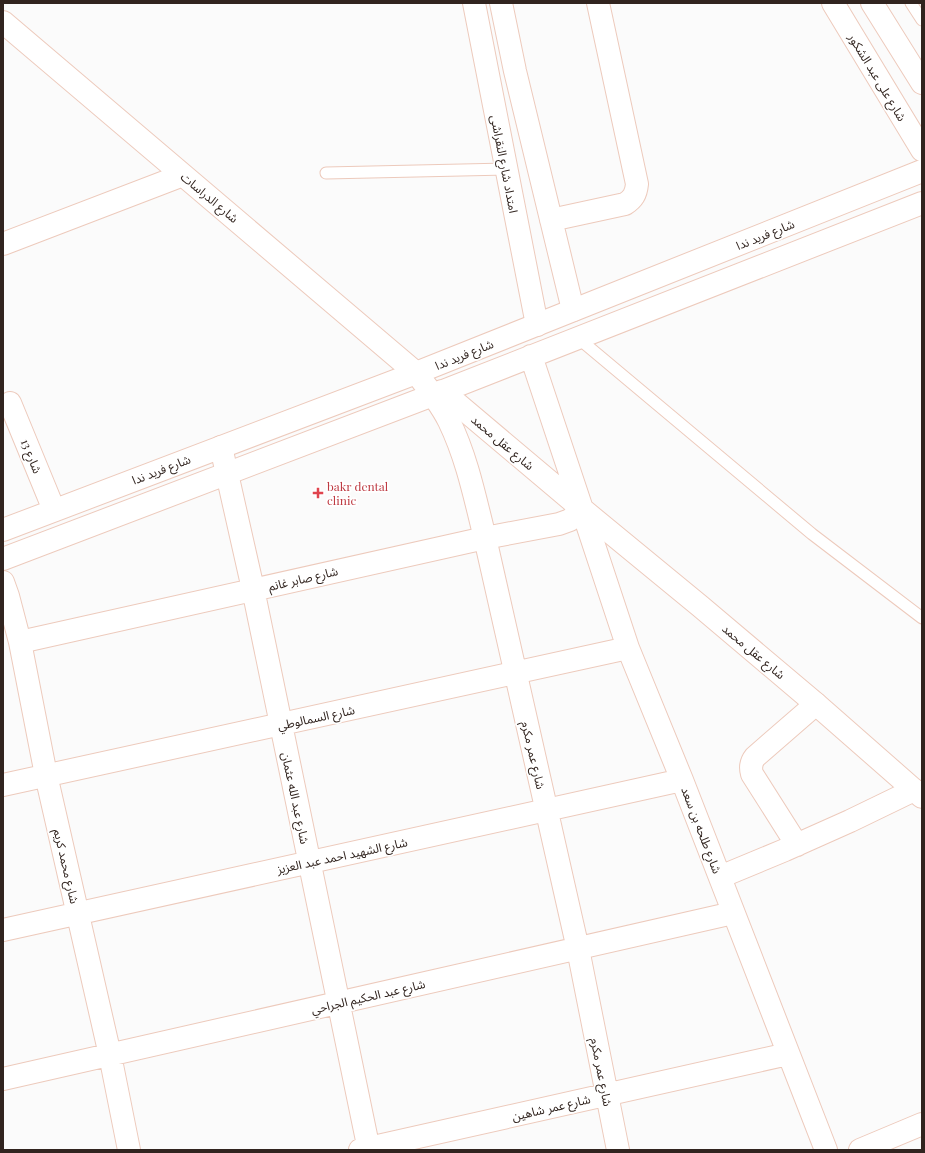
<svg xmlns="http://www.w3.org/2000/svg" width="925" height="1153" viewBox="0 0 925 1153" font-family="'Playfair Display','Noto Sans Arabic',serif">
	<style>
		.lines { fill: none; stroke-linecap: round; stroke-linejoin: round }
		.lane-casing { stroke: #edcabc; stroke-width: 13 }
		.street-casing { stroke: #edcabc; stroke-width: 24 }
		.secondary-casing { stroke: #edcabc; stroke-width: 24 }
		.lane { stroke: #fff; stroke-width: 11 }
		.street { stroke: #fff; stroke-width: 22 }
		.secondary { stroke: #fff; stroke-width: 22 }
		.health-dot { fill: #e0444e; stroke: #fff; stroke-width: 1.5 }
		.labels { text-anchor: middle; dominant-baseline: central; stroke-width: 3.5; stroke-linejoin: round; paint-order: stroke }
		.street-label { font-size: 12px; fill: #31241f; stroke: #fff }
		.health-label { font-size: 12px; fill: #be3a42; stroke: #fff; text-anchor: start }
	</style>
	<rect width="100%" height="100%" fill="#fbfbfb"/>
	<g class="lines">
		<g class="lane-casing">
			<path id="lane" d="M911,3L922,20
				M326,173L507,169
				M578,338L812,534L922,618"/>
		</g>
		<g class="street-casing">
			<path id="street" d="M474,3L537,325
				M501,3L515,71L573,310
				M3,22L416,373C428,388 440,403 449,421C467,458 475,498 485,538L578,949L618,1150
				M551,220L625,204C633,199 636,194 637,184L598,3
				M3,244L183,175
				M10,403L54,510
				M221,447L253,589L369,1150
				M582,509L628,648L682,780L826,1150
				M3,582L8,596L20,642L46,775L110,1055L129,1150
				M20,642L485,538L559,524L570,520L582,509
				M3,785L628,648
				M797,845L752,774C750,767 751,762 755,757L816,704
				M720,877L785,850L850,821L914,790
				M3,930L682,780
				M3,1079L733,913
				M360,1150L788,1054
				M860,1150L922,1124"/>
		</g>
		<g class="secondary-casing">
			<path id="secondary" d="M833,3L922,150
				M872,3L922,83
				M531,356L582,509
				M442,391L582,509L700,606L816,704L922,797
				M3,530L416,373L922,171
				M3,559L433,395L922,203"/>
		</g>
		<use href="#lane" class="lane"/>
		<use href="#street" class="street"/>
		<use href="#secondary" class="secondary"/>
	</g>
	<path class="health-dot" d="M316 487h4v4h4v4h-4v4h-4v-4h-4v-4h4z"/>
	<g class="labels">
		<g class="street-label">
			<text transform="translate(878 77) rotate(59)">شارع على عبد الشكور</text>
			<text transform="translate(505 164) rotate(79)">امتداد شارع النقراشى</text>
			<text transform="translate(210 197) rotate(40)">شارع الدراسات</text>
			<text transform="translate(765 234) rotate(-22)">شارع فريد ندا</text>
			<text transform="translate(464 354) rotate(-22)">شارع فريد ندا</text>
			<text transform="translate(503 442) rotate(40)">شارع عقل محمد</text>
			<text transform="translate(32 456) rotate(68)">شارع 13</text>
			<text transform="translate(161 469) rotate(-21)">شارع فريد ندا</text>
			<text transform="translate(303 578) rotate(-13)">شارع صابر غانم</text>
			<text transform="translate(754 651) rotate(40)">شارع عقل محمد</text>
			<text transform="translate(316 717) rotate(-12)">شارع السمالوطي</text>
			<text transform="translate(534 755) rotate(77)">شارع عمر مكرم</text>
			<text transform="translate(296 798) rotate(78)">شارع عبد الله عثمان</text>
			<text transform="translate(702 830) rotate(69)">شارع طلحه بن سعد</text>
			<text transform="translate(342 855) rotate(-12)">شارع الشهيد احمد عبد العزيز</text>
			<text transform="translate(67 866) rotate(77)">شارع محمد كريم</text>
			<text transform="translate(368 996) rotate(-13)">شارع عبد الحكيم الجراحي</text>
			<text transform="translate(602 1072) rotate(79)">شارع عمر مكرم</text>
			<text transform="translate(551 1107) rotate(-13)">شارع عمر شاهين</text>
		</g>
		<g class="health-label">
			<text x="327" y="486">bakr dental<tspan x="327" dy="14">clinic</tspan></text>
		</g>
	</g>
	<rect width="925" height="1153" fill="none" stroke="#31241f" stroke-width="8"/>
</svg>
